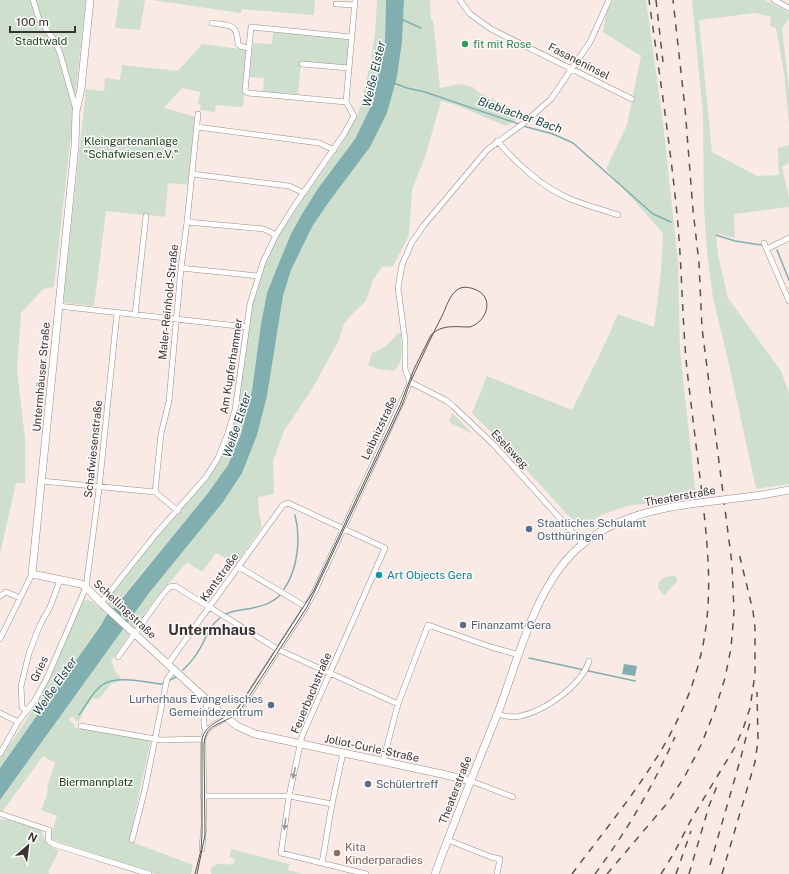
<svg xmlns="http://www.w3.org/2000/svg" width="789" height="874" viewBox="0 0 789 874" font-family="'Public Sans',sans-serif">
	<style>
		.green { fill: #cedfce }
		.water { fill: #81afaf }
		.lines { fill: none; stroke-linecap: round; stroke-linejoin: round }
		.stream { stroke: #81afaf; stroke-width: 1.5 }
		.minor-casing { stroke: #9a8d88; stroke-width: 6 }
		.secondary-casing { stroke: #9a8d88; stroke-width: 8 }
		.minor { stroke: #fff; stroke-width: 5 }
		.secondary { stroke: #fff; stroke-width: 7 }
		.tram { stroke: #595250; stroke-width: 1 }
		.rail { stroke: #595250; stroke-width: 1.5; stroke-dasharray: 7 7; stroke-linecap: butt }
		.secondary-bridge-casing { stroke: #9a8d88; stroke-width: 8; stroke-linecap: butt }
		.secondary-bridge { stroke: #fff; stroke-width: 7 }
		.oneway { fill: #9c9a98 }
		.leisure-dot { fill: #2e9e5b; stroke: #fdfaf9; stroke-width: 1.5 }
		.service-dot { fill: #5c6f8a; stroke: #fdfaf9; stroke-width: 1.5 }
		.culture-dot { fill: #0f9aa8; stroke: #fdfaf9; stroke-width: 1.5 }
		.education-dot { fill: #8d6e63; stroke: #fdfaf9; stroke-width: 1.5 }
		.labels { text-anchor: middle; dominant-baseline: central; stroke-width: 3; stroke-linejoin: round; paint-order: stroke }
		.park-label { font-size: 11px; fill: #113c16; stroke: #fdfaf9 }
		.leisure-label { font-size: 11px; fill: #27864d; stroke: #fdfaf9; text-anchor: start }
		.street-label { font-size: 11px; fill: #393432; stroke: #fdfaf9 }
		.service-label { font-size: 11px; fill: #4e5e75; stroke: #fdfaf9; text-anchor: start }
		.culture-label { font-size: 11px; fill: #0d838f; stroke: #fdfaf9; text-anchor: start }
		.education-label { font-size: 11px; fill: #785e54; stroke: #fdfaf9; text-anchor: start }
		.water-label { font-size: 12px; font-style: italic; fill: #133f40; stroke: #fdfaf9 }
		.district-label { font-size: 15px; font-weight: bold; fill: #393432; stroke: #fdfaf9 }
	</style>
	<rect width="100%" height="100%" fill="#f9eae5"/>
	<path class="green" d="M0,0H86L54,287L43,289L21,313L17,369L25,439V483H16L0,554Z
		M119,0H145L140,30L115,28Z
		M152,0H315L314,15L242,9L241,13Z
		M377,0H386L385,41L373,102L355,139L319,187L267,293L261,324L252,390L241,434L228,465L208,493L113,608L107,603L110,597L117,586L157,536L209,477L238,400L251,315L254,297L266,260L281,230L341,145L357,116L361,104L370,64L375,35Z
		M404,0H430L431,20H433L440,88L460,84L473,87L478,92L517,111L520,115L516,120L506,126L456,105L441,101L425,157L412,190L409,235L393,266L382,267L373,280L366,301L351,315L344,324L338,342L312,389L284,431L273,461L274,494L258,497L259,514L262,527L236,564L216,553L202,572L187,562L156,598L134,628L128,622L257,435L267,396L283,296L291,270L313,225L387,113L397,77L402,42Z
		M614,0H646L663,123L678,262L680,351L696,497L627,506L601,515L585,526L577,525L499,440L472,413L487,376L572,410L601,352L618,314L654,327L661,272L663,233L606,169L627,125L641,56L603,32L607,9Z
		M692,0H765L789,13V18L782,29L789,88V124L784,73L776,28L770,26L771,17L755,13L699,20L712,152L757,176L779,175L778,148L789,145V163L782,167L789,198V207L734,214L735,238L716,233L718,255L728,298L781,371L789,393V484L756,489L729,364L713,298L707,251L704,209L703,114Z
		M273,32L346,39L349,44L347,66L301,63L298,94L263,92L264,78L249,77L253,43L272,44Z
		M202,44L248,50L243,107L216,105L215,112L200,110L201,105L198,104L200,92L182,88L164,108L196,117L188,185L168,183L165,217L106,211L94,306L66,303L63,300L86,89L104,91L105,78L120,80L122,65L178,71Z
		M401,333C401,347 405,360 394,371L378,369L368,365L372,353C384,348 390,344 397,334Z
		M452,414H453L473,434L449,422Z
		M675,576L678,580L664,596L658,587C659,578 666,576 675,576Z
		M85,600L92,601L107,615L44,707L0,768V759C11,742 24,725 34,707C53,673 66,636 83,601Z
		M123,629L129,635L111,661L115,671L120,676L121,681L111,684L99,699L93,698L85,708L78,723L72,716L69,720L75,725L74,727L77,728L151,739L129,841L193,865L191,874H156L50,839L57,816L41,810L47,795L48,784L55,763L43,756L2,812H0V800Z
		M0,819L5,820L6,819L41,830C44,841 49,846 59,851L48,872L50,874H0Z
		M231,849L289,864L288,870L304,874H211V868C219,862 225,864 233,865L235,859L229,857Z"/>
	<path class="water" d="M386,0H404L402,42L397,77L387,113L370,147L331,199L313,225L291,270L283,296L267,396L257,435L242,473L223,502L149,593L0,800V768L101,625L106,616L124,596L208,493L228,465L241,434L252,390L261,324L267,293L277,268L291,234L302,214L319,187L355,139L373,102L385,41Z
		M624,664L637,666L635,676L622,674Z"/>
	<g class="lines">
		<path class="stream" d="M403,20L421,28
			M394,83L407,88L425,92L519,124
			M523,126L553,134L573,143L653,214L671,222
			M716,235L735,241L761,245
			M777,250L789,280
			M284,589C298,569 301,538 295,515
			M226,614L231,612C248,608 268,608 280,595
			M529,658L635,681
			M183,670C189,664 195,658 199,650C206,639 209,626 220,618
			M170,680L176,677
			M79,715C86,706 92,692 102,685C116,675 145,682 161,684L165,683"/>
		<g class="minor-casing">
			<path id="minor" d="M33,0L39,19L54,40L60,53L76,110
				M460,0L470,14L491,29L632,99
				M774,0L789,8
				M336,4L354,5
				M212,23C230,26 237,23 238,44L240,46L249,48
				M302,64L349,68
				M346,102L248,93L245,91L251,27L351,37
				M197,127L319,143L334,150
				M497,141C518,164 539,185 568,198C584,205 601,209 618,215
				M192,174L289,186L304,193
				M187,222L264,229L276,235
				M764,243L789,301
				M767,249L789,238
				M181,268L258,276
				M58,306L247,327
				M135,315L146,216
				M410,382L447,401L453,406L494,445L583,544
				M41,481L155,492L178,511
				M155,492L161,434L169,401L181,268L187,222L198,114
				M239,567L306,607
				M0,596L6,592L20,598
				M101,603L156,534L206,477L218,458L228,433L235,410L250,304L263,262L276,235L295,205L344,134L354,116L346,102L355,0
				M0,639L32,574
				M118,657L161,597L169,587L175,586L279,650L398,704
				M168,664L283,505L288,503L385,548L302,736L289,796L281,853L366,874
				M27,711L22,707L21,686L29,653L40,625L50,607L60,580
				M0,713L18,722
				M497,714C503,716 515,718 521,716C546,710 581,686 589,661
				M81,726L161,740L203,739
				M206,731C202,724 204,708 209,701
				M0,754L18,722L35,700L47,678L86,587L99,489L117,313
				M383,761L398,704L428,625L491,647L519,655
				M471,781L513,797
				M203,796H289L332,804
				M1,814L49,830L48,840L53,844L149,874
				M132,840L145,789L167,679L174,670
				M448,840L491,857L500,859L497,874
				M202,849L204,825L203,739C207,722 227,721 240,709L306,607L314,593L406,392L410,382L405,369V340L398,288L402,265L412,242L424,225L487,150L524,123L551,99L590,42L609,0
				M322,863L332,804L343,753"/>
		</g>
		<g class="secondary-casing">
			<path id="secondary" d="M90,0L81,89L76,111L75,146L32,574L81,584L86,587L101,603L220,712L237,726L255,734L442,774L471,781
				M762,495L789,490
				M435,874C455,819 477,765 499,710C519,657 535,587 578,548C609,520 649,510 690,504"/>
		</g>
		<use href="#minor" class="minor"/>
		<use href="#secondary" class="secondary"/>
		<path class="tram" d="M195,874L201,850L202,834V739C206,722 227,719 239,707L313,592L400,405L414,369L431,335C442,324 456,327 470,327C488,321 495,296 474,289C468,287 462,286 457,290C449,296 446,308 442,316C432,335 423,355 414,374C409,384 406,395 402,405L314,593L307,607L241,709C227,726 205,720 204,745L205,835L197,874"/>
		<path class="rail" d="M656,0L663,62
			M710,865L741,757L750,722
			M572,874C618,812 672,751 695,676C715,613 709,558 702,494C697,453 692,412 687,370C682,318 682,266 677,214C670,143 659,71 649,0
			M595,874C627,831 653,786 675,737
			M607,874L669,801L686,774L701,745L715,710L725,678L731,648L734,612L732,564L702,328L699,263L693,210L685,108L673,0
			M661,874L674,853L692,818L735,747L743,729L750,708L755,674V628L753,611L738,549
			M676,874L691,831
			M689,874L709,806L717,786
			M722,874L755,762L758,741L757,692"/>
		<g class="secondary-bridge-casing">
			<path id="secondary-bridge" d="M690,504L762,495"/>
		</g>
		<use href="#secondary-bridge" class="secondary-bridge"/>
	</g>
	<defs><path id="oneway-solid" d="M-6-.8H1V-3.2L6.5 0L1 3.2V.8H-6Z"/></defs>
	<g class="oneway">
		<use href="#oneway-solid" transform="translate(294 773) rotate(103)"/>
		<use href="#oneway-solid" transform="translate(285 824) rotate(98)"/>
	</g>
	<circle class="leisure-dot" cx="465" cy="44" r="4"/>
	<g class="service-dot">
		<circle cx="529" cy="529" r="4"/>
		<circle cx="463" cy="625" r="4"/>
		<circle cx="271" cy="705" r="4"/>
		<circle cx="368" cy="784" r="4"/>
	</g>
	<circle class="culture-dot" cx="379" cy="575" r="4"/>
	<circle class="education-dot" cx="337" cy="853" r="4"/>
	<g class="labels">
		<g class="park-label">
			<text x="41" y="41">Stadtwald</text>
			<text x="131" y="141">Kleingartenanlage<tspan x="131" dy="13">"Schafwiesen e.V."</tspan></text>
			<text x="96" y="782">Biermannplatz</text>
		</g>
		<g class="leisure-label">
			<text x="473" y="44">fit mit Rose</text>
		</g>
		<g class="street-label">
			<text transform="translate(579 61) rotate(27)">Fasaneninsel</text>
			<text transform="translate(168 302) rotate(-84)">Maler-Reinhold-Straße</text>
			<text transform="translate(231 366) rotate(-81)">Am Kupferhammer</text>
			<text transform="translate(41 377) rotate(-85)">Untermhäuser Straße</text>
			<text transform="translate(379 428) rotate(-65)">Leibnizstraße</text>
			<text transform="translate(93 449) rotate(-84)">Schafwiesenstraße</text>
			<text transform="translate(510 449) rotate(47)">Eselsweg</text>
			<text transform="translate(680 496) rotate(-10)">Theaterstraße</text>
			<text transform="translate(219 577) rotate(-54)">Kantstraße</text>
			<text transform="translate(125 609) rotate(43)">Schellingstraße</text>
			<text transform="translate(39 669) rotate(-65)">Gries</text>
			<text transform="translate(311 693) rotate(-67)">Feuerbachstraße</text>
			<text transform="translate(372 748) rotate(12)">Joliot-Curie-Straße</text>
			<text transform="translate(455 790) rotate(-69)">Theaterstraße</text>
		</g>
		<g class="service-label">
			<text x="537" y="523">Staatliches Schulamt<tspan x="537" dy="13">Ostthüringen</tspan></text>
			<text x="471" y="625">Finanzamt Gera</text>
			<text x="263" y="699" text-anchor="end">Lurherhaus Evangelisches<tspan x="263" dy="13">Gemeindezentrum</tspan></text>
			<text x="376" y="784">Schülertreff</text>
		</g>
		<g class="culture-label">
			<text x="387" y="575">Art Objects Gera</text>
		</g>
		<g class="education-label">
			<text x="345" y="847">Kita<tspan x="345" dy="13">Kinderparadies</tspan></text>
		</g>
		<g class="water-label">
			<text transform="translate(374 74) rotate(-77)">Weiße Elster</text>
			<text transform="translate(520 115) rotate(19)">Bieblacher Bach</text>
			<text transform="translate(237 425) rotate(-72)">Weiße Elster</text>
			<text transform="translate(55 686) rotate(-55)">Weiße Elster</text>
		</g>
		<g class="district-label">
			<text x="212" y="629">Untermhaus</text>
		</g>
	</g>
	<g transform="translate(28 846) rotate(28)" stroke="#fdfaf9" stroke-width="3" paint-order="stroke">
	<path d="M0-3L7 15L0 10L-7 15Z" fill="#393432"/>
	<text y="-6" font-size="11" font-weight="bold" text-anchor="middle" fill="#393432">N</text>
	</g>
	<path d="M10 26v6h65v-6" fill="none" stroke="#393432" stroke-width="2"/>
	<text x="16" y="26" font-size="12" fill="#393432" stroke="#fdfaf9" stroke-width="3" paint-order="stroke">100 m</text>
</svg>
